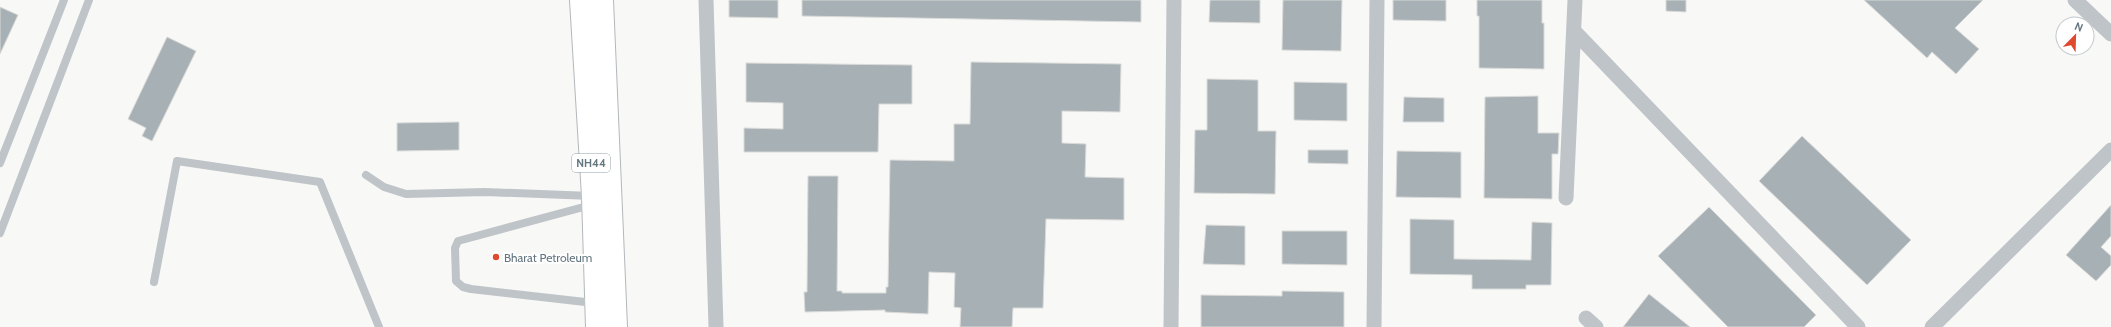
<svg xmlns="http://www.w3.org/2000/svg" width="2111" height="327" viewBox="0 0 2111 327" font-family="Cabin,sans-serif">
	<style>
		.building { fill: #a6b0b5; stroke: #dadad8 }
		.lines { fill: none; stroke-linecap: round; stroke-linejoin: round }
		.highway-casing { stroke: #b3b8bb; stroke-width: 24 }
		.lane { stroke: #bfc4c8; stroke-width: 8 }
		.street { stroke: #bfc4c8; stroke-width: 15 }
		.highway { stroke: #fff; stroke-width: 22 }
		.poi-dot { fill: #de4930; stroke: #fff; stroke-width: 1.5 }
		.labels { text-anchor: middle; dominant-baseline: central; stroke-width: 4; stroke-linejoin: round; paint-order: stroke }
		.shield { fill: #fff; stroke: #929fa6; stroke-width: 1 }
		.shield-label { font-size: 11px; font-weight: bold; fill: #647680 }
		.poi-label { font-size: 12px; fill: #647680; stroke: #fff; text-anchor: start }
	</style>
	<rect width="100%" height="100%" fill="#f8f8f6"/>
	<path class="building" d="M729,0H778V18L729,17Z
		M802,0H1141V22L802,16Z
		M1210,0H1260V23L1209,22Z
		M1283,0H1342L1341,51L1282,50Z
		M1393,0H1446V21L1393,20Z
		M1477,0H1542V23H1544V69L1479,68V16H1477Z
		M1666,0H1686V12L1666,11Z
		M1864,0H1983L1955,28L1979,49L1956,74L1932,52L1927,58Z
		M0,7L18,15L0,54Z
		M167,37L196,51L152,141L142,136L146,128L128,119Z
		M971,62L1121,64L1120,112L1062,111V143L1086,144L1085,177L1124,178V220L1046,219L1043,308H1013L1012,327H960L961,308L954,307L955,273L929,272L928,314L885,312V310L805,312L804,292H807L808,176H838L837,291H842V293H886V287H888L890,160L954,161V124H970Z
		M746,63L912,65V104H879L878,152H744V128L783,129V103L746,102Z
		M1207,79L1258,80V131H1276L1275,194L1194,193L1195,130H1207Z
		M1294,82L1347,83V121L1294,120Z
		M1538,96V133H1559L1558,154H1552V199L1484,198L1485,97Z
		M1404,97L1444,98V122H1403Z
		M459,122V150L397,151V123Z
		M1802,136L1911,240L1867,285L1759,181Z
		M1308,150H1348V164L1308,163Z
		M1397,151L1461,152V198L1396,197Z
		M2111,205V236L2101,247L2111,256V265L2096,281L2066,255Z
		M1709,207L1816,315L1804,327H1728L1658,256Z
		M1410,219L1454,220V259L1531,260L1532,222L1552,223L1551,285H1526V289H1472V275L1410,274Z
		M1206,225L1245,226V265L1203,264Z
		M1282,231H1347V265L1282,264Z
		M1282,291L1344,292V327H1201V295L1282,296Z
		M1649,294L1690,327H1623Z"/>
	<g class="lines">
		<g class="highway-casing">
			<path id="highway" d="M581,0L593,196L597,327
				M602,0L616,327"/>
		</g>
		<path class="lane" d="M0,163L64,0
			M366,175L384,187L406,194L485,192L592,196
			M591,205L458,241L455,248L456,281L463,287L471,289L594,303
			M0,233L89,0
			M154,282L177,161L320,182L379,327"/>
		<path class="street" d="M706,0L716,327
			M2075,0L2111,34
			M1574,31L1858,327
			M1566,198L1575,0
			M1586,318L1596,327
			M1171,327L1174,0
			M1374,327L1377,0
			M1932,327L2111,150"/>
		<use href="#highway" class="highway"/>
	</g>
	<circle class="poi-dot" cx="496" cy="257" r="4"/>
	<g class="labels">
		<rect class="shield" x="572" y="154" width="38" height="18" rx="3"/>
		<g class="shield-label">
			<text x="591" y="163">NH44</text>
		</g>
		<g class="poi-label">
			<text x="504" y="257">Bharat Petroleum</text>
		</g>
	</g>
	<g transform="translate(2075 36) rotate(23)"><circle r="19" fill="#ffffff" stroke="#c1c8cc"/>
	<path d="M0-3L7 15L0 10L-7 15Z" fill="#de4930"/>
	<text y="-6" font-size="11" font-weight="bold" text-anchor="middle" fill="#647680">N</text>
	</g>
</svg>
